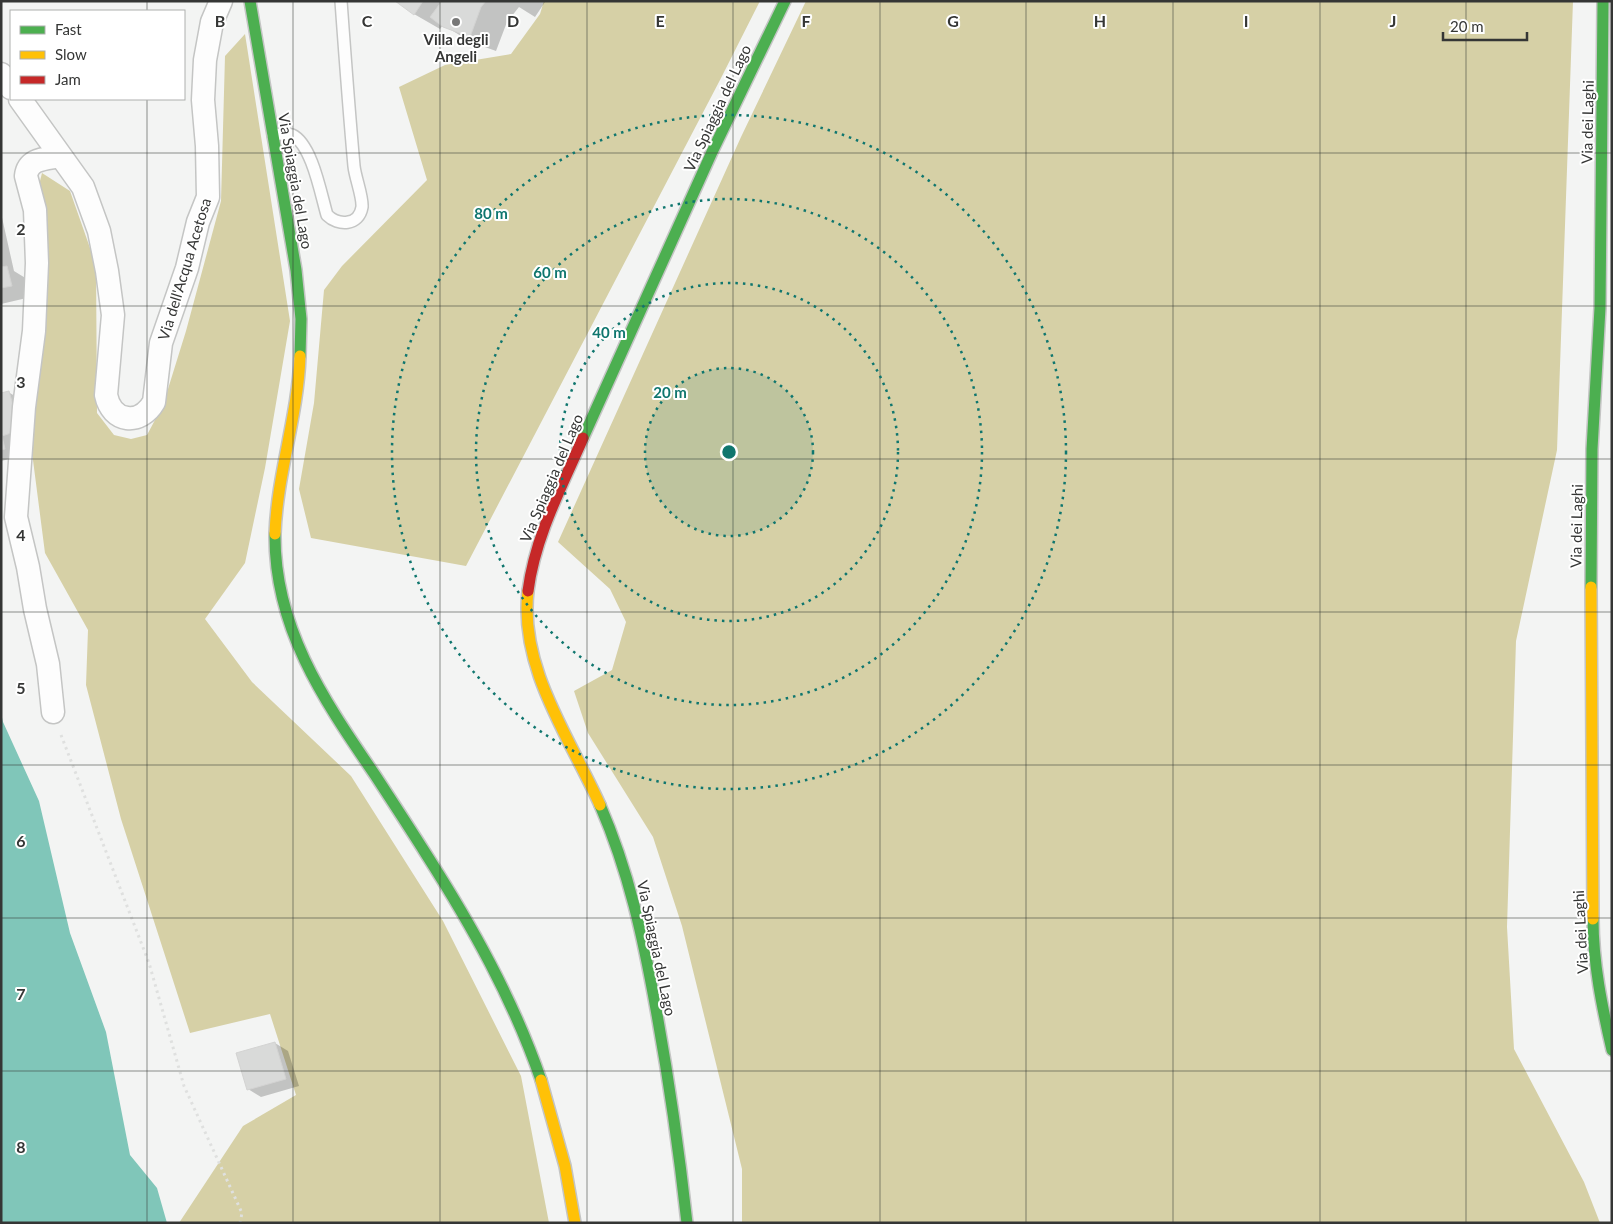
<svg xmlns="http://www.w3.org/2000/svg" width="1613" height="1224" viewBox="0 0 1613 1224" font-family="Lato,sans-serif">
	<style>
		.forest { fill: #d6d0a6 }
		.water { fill: #80c6b9 }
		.shadow { fill: #0003 }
		.building { fill: #d9dad9; stroke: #d3d3d2 }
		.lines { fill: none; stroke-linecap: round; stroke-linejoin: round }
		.lane-casing { stroke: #c4c5c4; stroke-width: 14 }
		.street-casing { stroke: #c4c5c4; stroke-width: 25 }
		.fast-casing { stroke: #c4c5c4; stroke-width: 14 }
		.slow-casing { stroke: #c4c5c4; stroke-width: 14 }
		.jam-casing { stroke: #c4c5c4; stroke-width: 14 }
		.path { stroke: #dfe0df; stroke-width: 3; stroke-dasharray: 2.5 4; stroke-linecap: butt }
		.lane { stroke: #fdfdfd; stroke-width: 11 }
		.street { stroke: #fdfdfd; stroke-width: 22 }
		.fast { stroke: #4caf50; stroke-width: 11 }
		.slow { stroke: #ffc107; stroke-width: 11 }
		.jam { stroke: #c62828; stroke-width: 11 }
		.grid { fill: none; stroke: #353635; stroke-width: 1; stroke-opacity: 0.55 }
		.ring { fill: none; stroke: #0f766e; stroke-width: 2.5; stroke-dasharray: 2.5 5 }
		.poi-dot { fill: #787878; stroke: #fff; stroke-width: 2 }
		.labels { text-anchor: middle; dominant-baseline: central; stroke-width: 4; stroke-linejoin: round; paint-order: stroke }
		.poi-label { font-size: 15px; font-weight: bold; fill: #353635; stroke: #fff }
		.street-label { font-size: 15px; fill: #353635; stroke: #fff }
		.grid-label { font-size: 16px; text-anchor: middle; font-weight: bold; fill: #353635; stroke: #fff; stroke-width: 4; stroke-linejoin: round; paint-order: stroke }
		.centre { fill: #0f766e; stroke: #fff; stroke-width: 2.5 }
		.ring-label { font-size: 15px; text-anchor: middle; font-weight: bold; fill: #0f766e; stroke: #fff; stroke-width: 4; stroke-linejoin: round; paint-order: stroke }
	</style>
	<rect width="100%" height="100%" fill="#f3f4f3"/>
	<path class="forest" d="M544,1H760L720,80L466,566L311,538L299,489L314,403L324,290L342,266L427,180L399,87L445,65L511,54L540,14Z
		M806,1H1573L1557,450L1516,641L1507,927L1514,1049L1584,1182L1600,1223H742V1169L682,926L653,837L588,733L574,691L612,670L626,622L610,589L558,542L741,137Z
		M245,34L290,321L265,468L245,563L205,619L252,682L351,776L443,921L521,1076L549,1223H179L243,1126L296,1095L270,1014L190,1033L121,819L86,685L88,630L45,553L30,437L46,325L35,201L42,173L70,191L96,265L97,413L114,435L131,439L147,435L163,405L186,331L221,201L225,56Z"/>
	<path class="water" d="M1,713L3,722L39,801L70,933L106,1032L130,1155L157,1188L167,1223H1Z"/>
	<path class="shadow" d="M397,1H544L545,2L535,17L519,7L507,22L496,51L471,42L443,25L440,29L414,14Z
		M1,213L14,271L27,279L31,297L1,304Z
		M8,392L22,400L18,457L1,461V394Z
		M275,1043L288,1051L299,1086L261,1097L248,1089Z"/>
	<path class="building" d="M395,1H423L414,15Z
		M442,1H486L481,7L470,37L443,27L430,17Z
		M7,266L12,286L1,288V267Z
		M9,391L20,430L2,436L5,449L1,450V393Z
		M275,1042L286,1079L247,1090L236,1053Z"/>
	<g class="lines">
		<g class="lane-casing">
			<path id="lane" d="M273,135C279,134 285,133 292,135C312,144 321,195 327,215C338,226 359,226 362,207C363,197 355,177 354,166C349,111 345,56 341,1"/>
		</g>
		<g class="street-casing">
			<path id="street" d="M1,74L11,88
				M20,99L83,187L99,231L107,271L113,315L106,395C112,423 140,426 154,402L161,343L187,268L198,222L208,197L207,146L203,100L205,60L212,22L221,1
				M53,712L48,664L35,609L28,567L16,517L24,407L34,331L37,263L35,210L26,176C28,158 46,159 60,156"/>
		</g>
		<g class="fast-casing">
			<path id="fast" d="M250,1L296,270L301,319L300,356
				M583,438L712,152L785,1
				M275,534C274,628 324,700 375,775C392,801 409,827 426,854C472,926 513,999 541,1080
				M1591,587L1592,449L1600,308L1603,1
				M600,805C629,872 643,937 656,1009C669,1080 679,1151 687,1223
				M1593,919C1593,963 1602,1007 1612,1050"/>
		</g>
		<g class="slow-casing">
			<path id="slow" d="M275,534C277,474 298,416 300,356
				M1591,587L1593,919
				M528,591C519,668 570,738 600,805
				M541,1080L565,1166L575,1223"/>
		</g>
		<g class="jam-casing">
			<path id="jam" d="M528,591C535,537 561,488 583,438"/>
		</g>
		<path class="path" d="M61,735L149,963L184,1086L242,1213L240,1223"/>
		<use href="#lane" class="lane"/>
		<use href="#street" class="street"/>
		<use href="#fast" class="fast"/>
		<use href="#slow" class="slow"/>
		<use href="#jam" class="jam"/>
	</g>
	<path class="grid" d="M147,1V11M293,1V1223M440,1V1223M587,1V1223M733,1V1223M880,1V1223M1026,1V1223M1173,1V1223M1320,1V1223M1466,1V1223M147,99V1223M1,153H1612M1,306H1612M1,459H1612M1,612H1612M1,765H1612M1,918H1612M1,1071H1612"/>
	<circle cx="729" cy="452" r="84" fill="#0f766e" fill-opacity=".12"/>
	<g class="ring">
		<circle cx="729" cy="452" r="84"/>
		<circle cx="729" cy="452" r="169"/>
		<circle cx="729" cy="452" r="253"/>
		<circle cx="729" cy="452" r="337"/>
	</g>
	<circle class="poi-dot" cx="456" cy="22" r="5"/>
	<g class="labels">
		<g class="poi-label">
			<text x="456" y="39">Villa degli<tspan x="456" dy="17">Angeli</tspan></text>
		</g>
		<g class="street-label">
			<text transform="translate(717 108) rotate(-65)">Via Spiaggia del Lago</text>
			<text transform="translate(1587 122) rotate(-89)">Via dei Laghi</text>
			<text transform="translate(296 181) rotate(80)">Via Spiaggia del Lago</text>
			<text transform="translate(184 269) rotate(-73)">Via dell'Acqua Acetosa</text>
			<text transform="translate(551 478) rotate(-67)">Via Spiaggia del Lago</text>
			<text transform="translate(1576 526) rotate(-89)">Via dei Laghi</text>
			<text transform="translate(1580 932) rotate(-93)">Via dei Laghi</text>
			<text transform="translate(657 948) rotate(78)">Via Spiaggia del Lago</text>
		</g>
	</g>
	<g class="grid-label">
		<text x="220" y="27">B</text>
		<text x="367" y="27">C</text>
		<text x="513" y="27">D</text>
		<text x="660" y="27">E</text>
		<text x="806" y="27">F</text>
		<text x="953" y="27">G</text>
		<text x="1100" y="27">H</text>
		<text x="1246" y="27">I</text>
		<text x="1393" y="27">J</text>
		<text x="21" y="235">2</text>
		<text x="21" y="388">3</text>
		<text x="21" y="541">4</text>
		<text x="21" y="694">5</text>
		<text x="21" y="847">6</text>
		<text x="21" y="1000">7</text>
		<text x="21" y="1153">8</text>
	</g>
	<circle cx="729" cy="452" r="8" class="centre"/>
	<g class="ring-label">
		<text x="491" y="219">80 m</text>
		<text x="550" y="278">60 m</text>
		<text x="609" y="338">40 m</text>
		<text x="670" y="398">20 m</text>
	</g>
	<rect width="1613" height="1224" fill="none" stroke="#353635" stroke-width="5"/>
	<rect x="10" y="10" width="175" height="90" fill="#ffffff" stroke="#aeafae"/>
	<rect x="20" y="26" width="25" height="8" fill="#4caf50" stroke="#aeafae"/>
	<text x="55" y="35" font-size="15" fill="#353635">Fast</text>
	<rect x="20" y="51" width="25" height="8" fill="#ffc107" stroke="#aeafae"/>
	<text x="55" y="60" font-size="15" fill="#353635">Slow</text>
	<rect x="20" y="76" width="25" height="8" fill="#c62828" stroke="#aeafae"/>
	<text x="55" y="85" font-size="15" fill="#353635">Jam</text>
	<path d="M1443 32v8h84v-8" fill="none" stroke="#353635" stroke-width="2.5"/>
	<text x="1450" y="32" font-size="15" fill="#353635" stroke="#ffffff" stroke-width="4" paint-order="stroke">20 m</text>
</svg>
